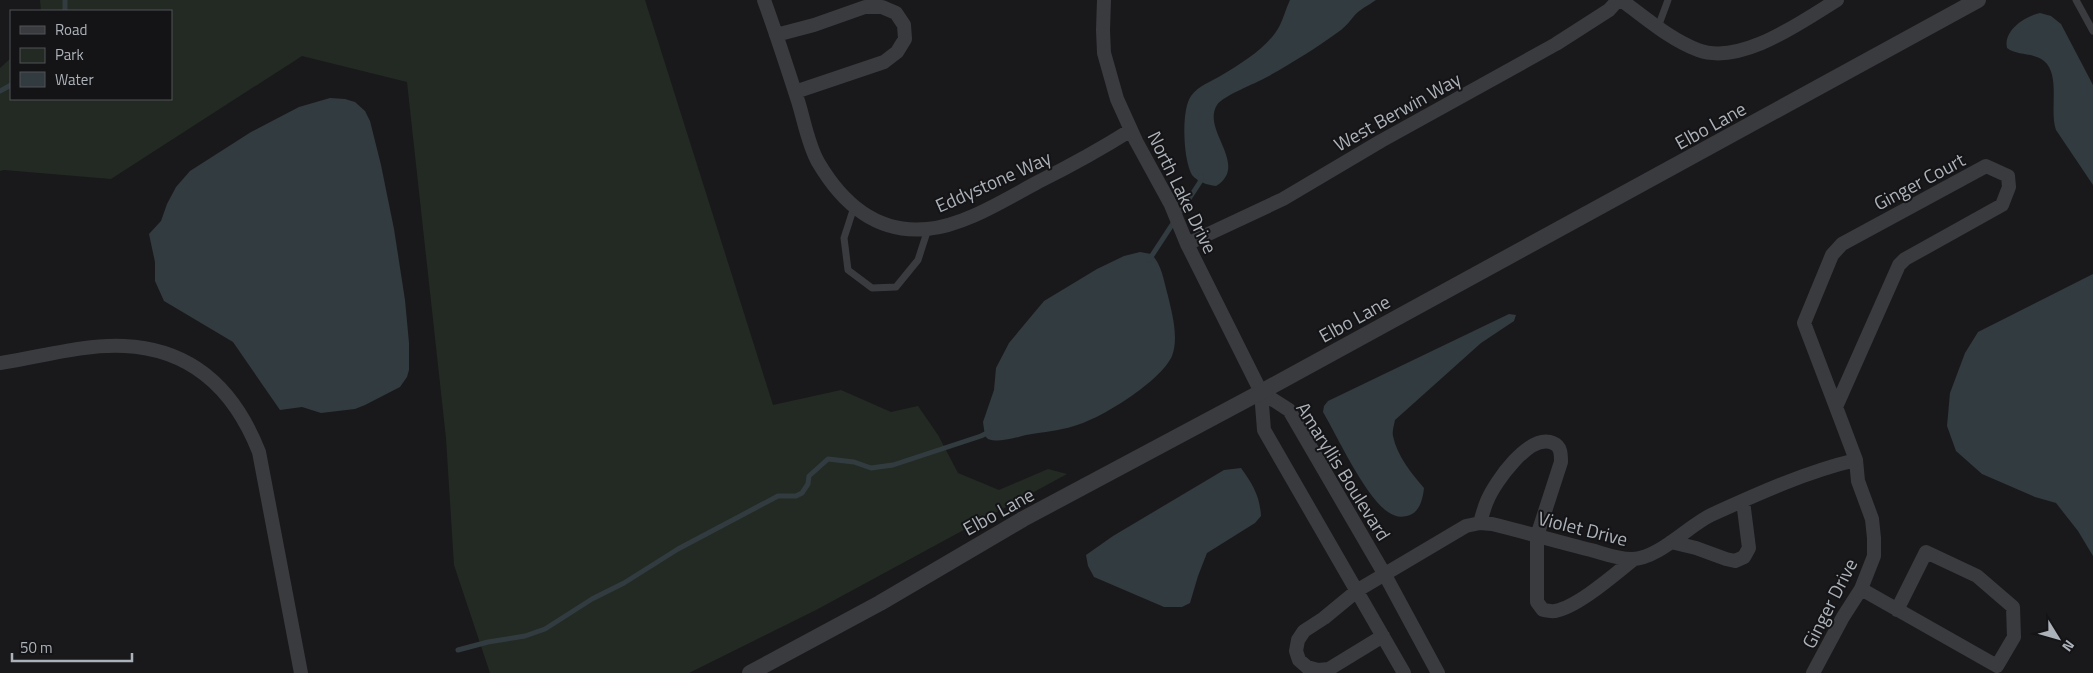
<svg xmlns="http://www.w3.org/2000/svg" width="2093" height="673" viewBox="0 0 2093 673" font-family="'Titillium Web',sans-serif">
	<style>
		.green { fill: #232a23 }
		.water { fill: #323b40 }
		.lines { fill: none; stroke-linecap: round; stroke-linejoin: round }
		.stream { stroke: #323b40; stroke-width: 5 }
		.service { stroke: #3a3b3f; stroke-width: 7 }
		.minor { stroke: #3a3b3f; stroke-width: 14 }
		.tertiary { stroke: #3a3b3f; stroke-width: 16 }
		.labels { text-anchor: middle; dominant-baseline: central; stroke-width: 4; stroke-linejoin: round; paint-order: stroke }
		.street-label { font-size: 19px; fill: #acb2b9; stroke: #141416 }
	</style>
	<rect width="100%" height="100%" fill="#19191b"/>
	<path class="green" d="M40,0H645L773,405L841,390L891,412L918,406L938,435L958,473L999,490L1048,469L1067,474L816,610L689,673H490L454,565L446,438L407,82L302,56L111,179L4,170L0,171V68L11,58V99H171V11H41Z"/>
	<path class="water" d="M1290,0H1376C1369,5 1360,9 1354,16C1350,21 1346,26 1341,30C1318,47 1292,63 1267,77C1255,84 1224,95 1217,105C1201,130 1250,165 1216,186C1207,185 1198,182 1192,175C1183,160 1181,110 1191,96C1198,86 1212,81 1222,75C1242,63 1269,47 1280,25C1284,17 1286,8 1290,0Z
		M2040,13L2051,16L2061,24L2093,85V185L2056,130C2049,111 2061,75 2044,61C2033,52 2017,56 2007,48C2003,30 2026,16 2040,13Z
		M330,98L345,99L355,102L365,111L370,121L381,165L394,229L405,300L409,343V370L407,377L400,387L365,405L355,409L321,413L302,407L280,410L233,342L164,301L155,281V262L149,234L161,221L167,204L176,187L190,171L251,132L299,107Z
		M1140,252L1151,254C1162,264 1164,282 1168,296C1172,313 1179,338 1172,356C1161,381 1101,419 1074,426C1059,431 1042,432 1026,435C1014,438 1000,443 988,439L985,436L983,422L994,390L996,368L1009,343L1044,301L1097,269L1124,256Z
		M2093,274V556L2078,531L2056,503L2035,497L1982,474L1956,451L1947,426L1950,393L1965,353L1978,332Z
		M1509,314L1516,315L1514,321L1481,343L1395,420C1394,425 1392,431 1393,436C1397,456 1412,474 1424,488C1423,498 1420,511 1410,515C1402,518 1395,517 1388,512C1366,498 1337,436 1323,412L1324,406L1328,401Z
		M1241,468C1252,483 1260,496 1261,516L1255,523L1207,553L1198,576L1190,603L1182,607H1164L1094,577L1088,566L1086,555L1113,536L1224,470Z"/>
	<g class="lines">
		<path class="stream" d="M65,0V11
			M0,91L11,85
			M1149,260L1200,182L1201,176
			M458,650L488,642L525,636L545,629L592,599L624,583L678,549L778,496H796L802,493L808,484L809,476L828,459L854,462L871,468L893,465L981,436L989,432"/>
		<path class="service" d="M2076,0L2093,31
			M1658,27L1668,0
			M854,207L844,238L848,270L872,288L896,287L918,260L928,229"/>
		<path class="minor" d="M764,0C776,33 787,67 798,101C804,120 808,144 818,162C842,203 876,234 927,229C964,226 1006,199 1038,182C1070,166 1101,149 1131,130
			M1104,0L1103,30L1104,53L1117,99L1136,141L1171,205L1187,244L1261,392L1264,430L1404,673
			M1621,0C1645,17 1669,39 1698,50C1741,66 1801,22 1837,0
			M776,35L814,25L865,7H882L896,13L904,25L905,39L897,52L884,62L795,92
			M1986,166L2008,176L2009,187L2002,205L1905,259L1899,265L1836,407L1804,323L1832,255L1842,244Z
			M1187,244L1283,199L1381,141L1556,44L1609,10L1618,0
			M0,363C41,357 83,344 124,346C193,349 235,391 259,452L301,673
			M1261,392L1289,410L1385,575L1438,673
			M1480,523C1482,516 1484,508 1487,501C1495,482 1529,433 1553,443C1561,446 1561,454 1561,462L1537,536V602L1543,610C1547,610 1551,612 1555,611C1578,607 1615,574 1634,559
			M1671,542L1696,548L1726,559L1735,561L1744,557L1749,548L1743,501
			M1861,589L1997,666L2014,637L2013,607L1977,576L1926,552L1897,610
			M1383,636L1329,669L1318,670L1307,667L1299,660L1296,651L1298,640L1304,631L1324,618L1358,590L1466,526L1480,523L1492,524C1525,532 1558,542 1591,550C1605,554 1617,559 1632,559C1658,559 1688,526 1711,515C1757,494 1808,471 1856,460
			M1813,673L1843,617L1861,589L1874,556V538L1872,519L1858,481L1856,460L1836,407"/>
		<path class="tertiary" d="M750,673L880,603L1023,519L1261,392L1978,0"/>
	</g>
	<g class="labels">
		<g class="street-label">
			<text transform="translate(1397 111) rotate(-29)">West Berwin Way</text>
			<text transform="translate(1710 125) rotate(-29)">Elbo Lane</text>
			<text transform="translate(993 181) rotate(-24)">Eddystone Way</text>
			<text transform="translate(1919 181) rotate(-28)">Ginger Court</text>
			<text transform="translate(1183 192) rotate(64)">North Lake Drive</text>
			<text transform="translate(1354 318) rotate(-29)">Elbo Lane</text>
			<text transform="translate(1344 471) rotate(58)">Amaryllis Boulevard</text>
			<text transform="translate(998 511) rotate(-29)">Elbo Lane</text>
			<text transform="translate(1583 528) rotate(14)">Violet Drive</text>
			<text transform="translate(1829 603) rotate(-63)">Ginger Drive</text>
		</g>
	</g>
	<rect x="10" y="10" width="162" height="90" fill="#141416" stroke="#515357"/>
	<rect x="20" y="26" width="25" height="8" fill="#3a3b3f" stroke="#515357"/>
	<text x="55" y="35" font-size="15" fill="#acb2b9">Road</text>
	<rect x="20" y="48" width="25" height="15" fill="#232a23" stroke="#515357"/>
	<text x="55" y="60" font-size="15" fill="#acb2b9">Park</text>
	<rect x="20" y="72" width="25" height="15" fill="#323b40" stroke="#515357"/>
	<text x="55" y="85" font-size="15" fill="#acb2b9">Water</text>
	<g transform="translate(2058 638) rotate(127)" stroke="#141416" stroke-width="4" paint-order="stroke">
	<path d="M0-4L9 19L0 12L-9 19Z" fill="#acb2b9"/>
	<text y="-8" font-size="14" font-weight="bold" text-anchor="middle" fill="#acb2b9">N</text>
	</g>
	<path d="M12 653v8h120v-8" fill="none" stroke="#acb2b9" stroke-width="2.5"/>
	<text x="20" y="653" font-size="15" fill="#acb2b9" stroke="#141416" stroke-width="4" paint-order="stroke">50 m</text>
</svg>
